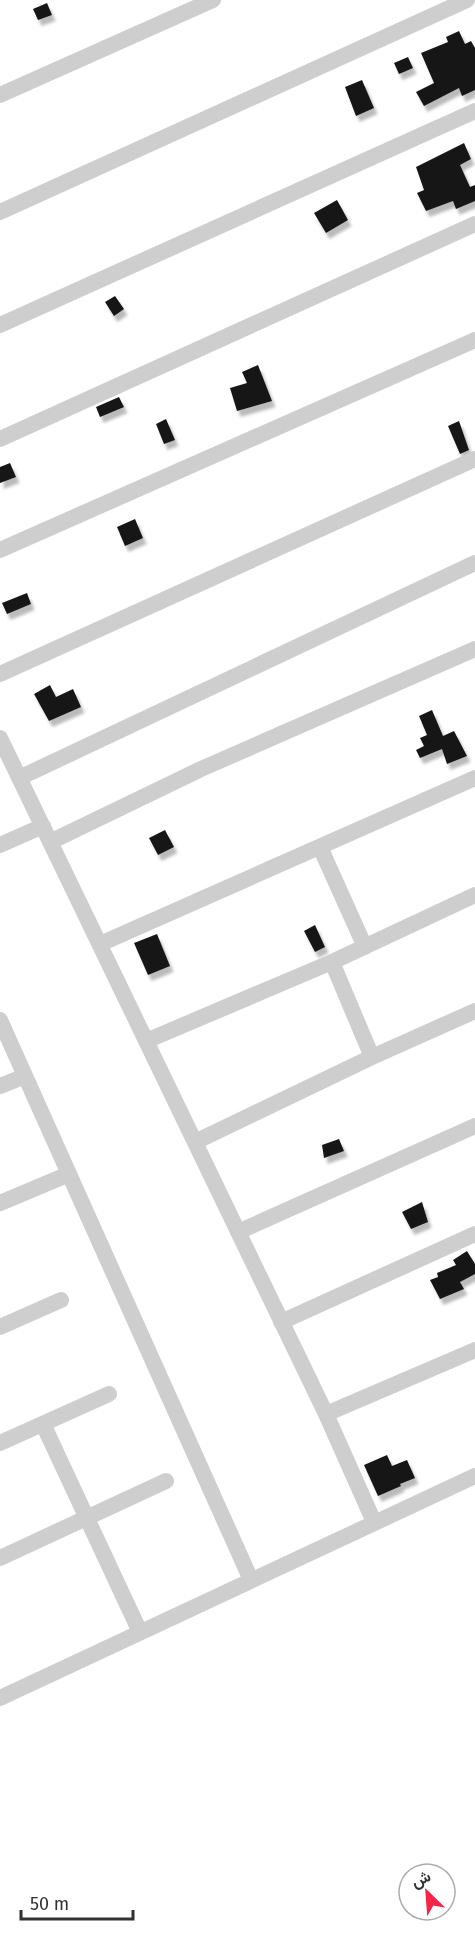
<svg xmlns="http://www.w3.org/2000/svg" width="475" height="1940" viewBox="0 0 475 1940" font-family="'Fira Sans',Vazirmatn,sans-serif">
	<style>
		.building { fill: #181818; filter: url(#shadow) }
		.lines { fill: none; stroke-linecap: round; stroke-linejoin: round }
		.minor { stroke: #cecece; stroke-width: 16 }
	</style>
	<defs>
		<filter id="shadow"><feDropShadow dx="3.5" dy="6" stdDeviation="1.5" flood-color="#0004"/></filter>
	</defs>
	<rect width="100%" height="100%" fill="#fff"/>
	<path class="building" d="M47,3L52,15L38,20L33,9Z
		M459,31L465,44L471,41L475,48V90L462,96L459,88L424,106L416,92L434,83L421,53L448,42L446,37Z
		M408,57L413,68L399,74L394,63Z
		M362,80L374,108L356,116L345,87Z
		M464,143L471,159L460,165L470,187L475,185V201L456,209L453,201L426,211L417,193L424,190L416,167Z
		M337,200L348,220L326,233L314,213Z
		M115,296L124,309L114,316L105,302Z
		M258,365L272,401L237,411L230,388L247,383L242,372Z
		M119,397L124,407L100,417L96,407Z
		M166,419L175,440L164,444L156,424Z
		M459,421L469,450L460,454L448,426Z
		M10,463L16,477L0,483V467Z
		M135,519L143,538L125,546L117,527Z
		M27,593L31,604L7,614L2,603Z
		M50,685L56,697L73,689L81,707L49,721L34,694Z
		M432,710L443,736L454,731L467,756L447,764L442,749L420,758L416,750L424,746L420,738L427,735L419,716Z
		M165,830L174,847L158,855L149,838Z
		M315,925L325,947L315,952L304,931Z
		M157,934L170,966L148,975L134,943Z
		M339,1139L344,1151L324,1158L322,1145Z
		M422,1202L428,1222L411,1229L402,1212Z
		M467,1251L475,1264V1274L460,1282L464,1289L440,1299L430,1280L438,1277L437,1273L456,1265L453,1260Z
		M387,1455L392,1466L407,1460L415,1478L400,1484L401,1486L378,1496L364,1465Z"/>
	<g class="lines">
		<path class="minor" d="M0,95L213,0
			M0,212L467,0
			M0,325L475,111
			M0,439L475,224
			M0,550L475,340
			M0,674L475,459
			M0,738L326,1414L374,1522
			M19,778L475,563
			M50,842L201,769L475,649
			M0,845L43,826
			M320,847L365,947
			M100,944L475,778
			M332,962L372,1057
			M0,1020L251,1580
			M146,1041L332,962L475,895
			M0,1086L25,1076
			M195,1142L372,1057L475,1011
			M0,1203L69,1174
			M238,1232L475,1126
			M281,1322L475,1234
			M0,1327L61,1300
			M326,1414L475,1350
			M43,1424L140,1632
			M0,1443L109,1394
			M0,1558L166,1481
			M0,1698L475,1476"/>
	</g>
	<g transform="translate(427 1892) rotate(335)"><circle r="28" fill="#ffffff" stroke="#adadad" stroke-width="1.5"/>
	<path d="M0-4.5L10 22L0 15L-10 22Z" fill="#f62545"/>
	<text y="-9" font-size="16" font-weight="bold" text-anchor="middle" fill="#313131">ش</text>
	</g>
	<path d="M21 1910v9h112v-9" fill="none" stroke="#313131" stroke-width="3"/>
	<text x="30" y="1910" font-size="18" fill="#313131" stroke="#ffffff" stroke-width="4.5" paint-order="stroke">50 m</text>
</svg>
